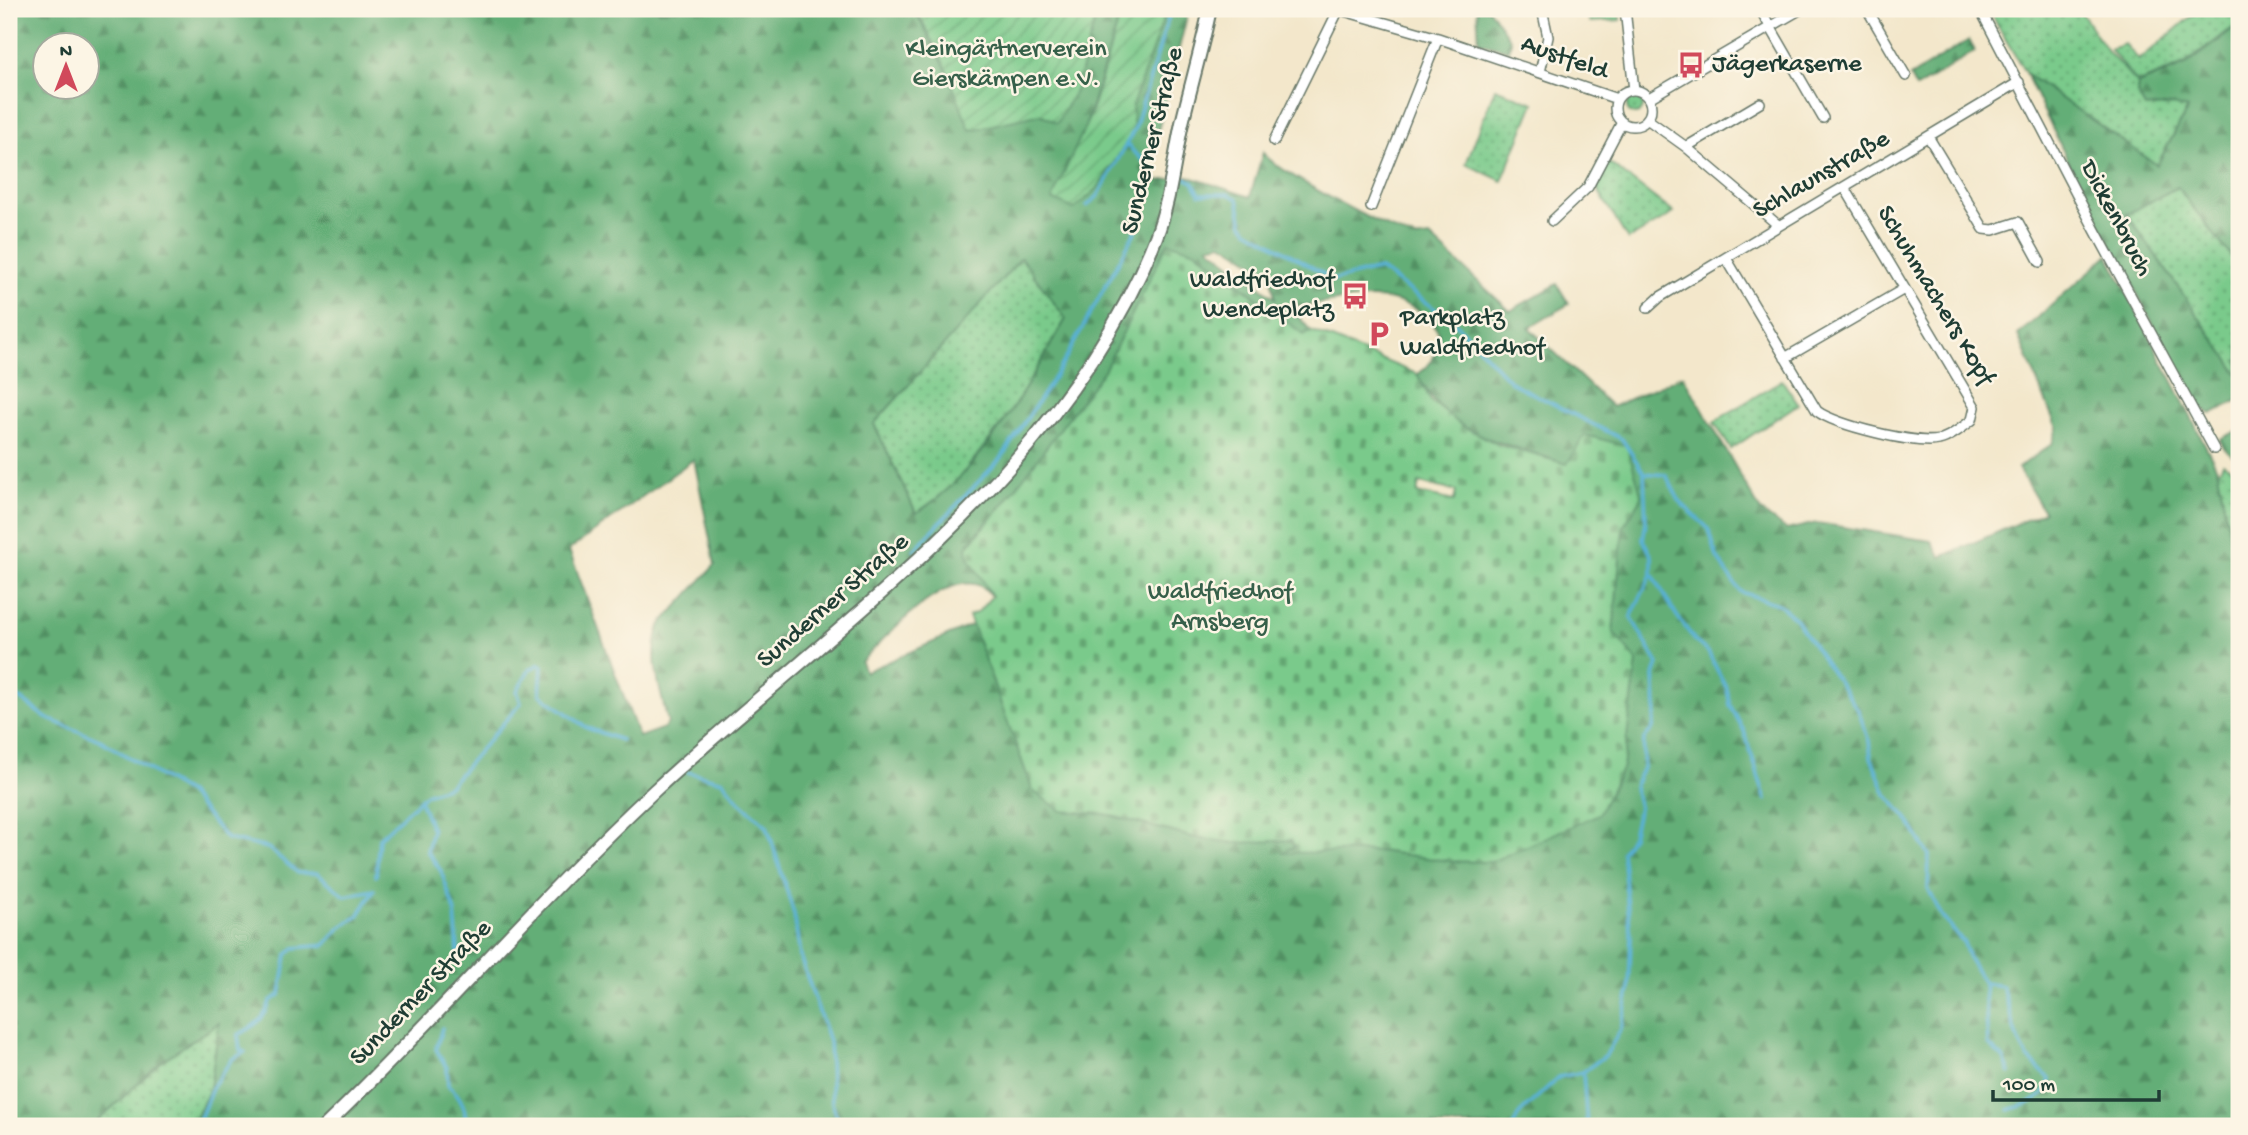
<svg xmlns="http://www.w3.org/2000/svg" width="2248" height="1135" viewBox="0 0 2248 1135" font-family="'Gochi Hand',sans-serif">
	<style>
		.grass { fill: url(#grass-dots); stroke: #4c8460; stroke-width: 2 }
		.forest { fill: url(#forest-firs); stroke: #417656; stroke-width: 2; fill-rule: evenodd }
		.cemetery { fill: url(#cemetery-stones); stroke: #4c8460; stroke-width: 2; fill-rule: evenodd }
		.garden { fill: url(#garden-furrows); stroke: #4c8460; stroke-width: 2 }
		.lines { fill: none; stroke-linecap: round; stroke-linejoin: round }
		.stream { stroke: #59b1d6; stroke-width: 3.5 }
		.street-casing { stroke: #697869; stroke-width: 12 }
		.secondary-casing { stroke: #697869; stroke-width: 16 }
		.street { stroke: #fff; stroke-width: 9 }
		.secondary { stroke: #fff; stroke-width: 12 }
		.labels { text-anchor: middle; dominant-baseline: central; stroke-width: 5; stroke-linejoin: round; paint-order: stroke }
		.park-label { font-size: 26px; fill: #36604a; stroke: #fcf5e5 }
		.street-label { font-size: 26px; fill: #1f3d34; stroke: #fcf5e5 }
		.poi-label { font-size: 26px; fill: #1f3d34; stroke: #fcf5e5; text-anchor: start }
	</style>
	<defs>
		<pattern id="grass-dots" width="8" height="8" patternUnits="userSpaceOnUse" patternTransform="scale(1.75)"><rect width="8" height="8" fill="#7aca8b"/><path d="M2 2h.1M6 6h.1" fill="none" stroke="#63a572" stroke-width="1.8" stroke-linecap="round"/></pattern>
		<pattern id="forest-firs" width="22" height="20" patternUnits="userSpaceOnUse" patternTransform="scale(1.75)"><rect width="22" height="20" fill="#63ae77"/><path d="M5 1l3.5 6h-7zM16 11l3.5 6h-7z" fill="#518f62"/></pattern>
		<pattern id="cemetery-stones" width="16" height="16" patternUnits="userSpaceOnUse" patternTransform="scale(1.75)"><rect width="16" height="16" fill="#7aca8b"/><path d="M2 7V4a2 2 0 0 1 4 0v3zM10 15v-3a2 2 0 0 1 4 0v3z" fill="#63a572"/></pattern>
		<pattern id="garden-furrows" width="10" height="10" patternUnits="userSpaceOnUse" patternTransform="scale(1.75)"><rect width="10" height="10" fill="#7aca8b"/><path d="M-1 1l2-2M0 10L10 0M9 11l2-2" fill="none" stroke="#63a572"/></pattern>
	</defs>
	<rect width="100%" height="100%" fill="#fcf5e5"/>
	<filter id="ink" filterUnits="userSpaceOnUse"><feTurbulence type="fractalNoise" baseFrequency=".0143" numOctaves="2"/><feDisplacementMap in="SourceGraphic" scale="14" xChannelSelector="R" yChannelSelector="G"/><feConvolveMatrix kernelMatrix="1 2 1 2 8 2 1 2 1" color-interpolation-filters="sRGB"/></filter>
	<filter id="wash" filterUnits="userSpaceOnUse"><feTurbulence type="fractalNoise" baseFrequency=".00686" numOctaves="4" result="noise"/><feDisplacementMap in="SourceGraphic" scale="28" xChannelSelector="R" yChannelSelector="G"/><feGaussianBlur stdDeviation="1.57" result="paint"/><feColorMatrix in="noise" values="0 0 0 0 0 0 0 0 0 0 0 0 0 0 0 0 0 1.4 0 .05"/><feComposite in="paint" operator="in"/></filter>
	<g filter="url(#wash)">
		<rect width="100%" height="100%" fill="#f3e7cb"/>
		<path class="grass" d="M1585,9H1619L1620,20L1590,22Z
			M1988,9H2079L2107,51L2138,84L2137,93L2145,108L2173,105L2188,108L2157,165L2026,74Z
			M2200,9H2239V23L2186,63L2141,82L2136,81L2110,49L2125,44L2139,60Z
			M1495,88L1534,103L1502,181L1466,164Z
			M1627 106a8 8 0 1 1 16 0a8 8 0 1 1-16 0Z
			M1608,162L1674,213L1628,240L1595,185Z
			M2177,187L2234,260L2239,259V375L2127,214Z
			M1021,257L1066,319L1013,409L953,486L916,514L873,424Z
			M1782,380L1798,404L1731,449L1714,422Z
			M2223,463L2239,473V545L2232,547L2218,473Z
			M220,1022L210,1089L192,1126H92L163,1060Z"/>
		<path class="forest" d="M9,9H914L946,68L970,130L1041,114L1057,123L1076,89L1098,9H1122L1080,144L1115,157L1133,131L1132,106L1167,9H1189L1152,154L1142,172L1159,181L1187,176L1250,197L1263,152C1270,168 1393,233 1414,238C1419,239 1425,237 1430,237L1510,311L1557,284L1569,304L1529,328L1612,407L1683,375L1760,510L1786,530L1817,523L1931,541L1941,557L2044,512L2018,468L2052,444L2057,428L2018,335L2108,255L2217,468L2232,547L2239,545V1126H192L210,1089L219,1023L163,1060L92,1126H9ZM46,46H88V88H46ZM1222,243L1270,273L1275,298L1208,246ZM1197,251L1304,335L1310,330L1291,307C1343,303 1402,279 1438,331C1441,347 1432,367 1417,374C1454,444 1503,439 1568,465C1593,475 1616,489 1640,501L1623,527L1613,633L1637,662L1623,767L1491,862L1448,861L1380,851L1284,852L1295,846L1290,840L1235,843L1196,838L1105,814L1062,811L1033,791L972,625L865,672L861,662C884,638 962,550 992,597L969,543L1006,501L1105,369L1123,336ZM1021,258L1066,319C1029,382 980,476 916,513L874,424ZM694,459L715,565L661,624C647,655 661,691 668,723L664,728L639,737L569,550Z
			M1477,9H1489L1511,41L1509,50L1479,42Z
			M2239,25V259L2235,261L2177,187L2127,214L2239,375V400L2211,414L2196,404L2082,190L2026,74L2157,165L2188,109L2173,105L2145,108L2137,93L2138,84L2186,65Z
			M1969,40L1975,51L1916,88L1910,77Z
			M2239,430V457L2238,460L2222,446L2220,439Z"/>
		<path class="cemetery" d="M1168,242L1196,251L1304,335L1310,330L1417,374L1431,401L1462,426L1499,445L1567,464L1585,435L1627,446L1641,494L1640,501L1623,527L1613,632L1637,661L1623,767L1599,814L1491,862L1448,861L1380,851L1282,853L1295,847L1291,840L1235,843L1196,838L1105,814L1062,811L1033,791L969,616L978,612L992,596L968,556L967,547L1006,501L1105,369ZM1419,483L1456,491L1454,501L1417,493Z"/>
		<path class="garden" d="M929,9H1098L1076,89L1057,123L1041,114L970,130L946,68L920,17Z
			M1122,9H1167L1132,106L1134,131L1097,189L1074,209L1052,199L1090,116Z"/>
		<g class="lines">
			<path class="stream" d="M1127,145L1150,167
				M1177,174L1193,182L1200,194H1228L1238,199L1243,224L1248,230L1329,277
				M1087,206L1098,196L1135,128L1171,9
				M1330,278L1334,280L1380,269L1458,326L1512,383L1622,439L1644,473L1646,522L1643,539L1652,557V573L1631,617L1658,664L1654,675L1656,708L1653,728L1644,739L1643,768L1634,787L1639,807L1632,836L1622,852L1631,937L1629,991L1621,1029L1606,1055L1583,1072L1559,1077L1520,1113L1513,1126
				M1644,473L1666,475L1680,502L1709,529L1717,557L1729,576L1741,592L1778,604L1794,617L1858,710L1869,741L1871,757L1886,794L1906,817L1929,855L1928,888L1942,917L1964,943L1969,959L1984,983L1988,1044L2004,1059L2010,1073
				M914,550L1002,457L1062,365L1140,223
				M1652,574L1677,616L1696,642L1708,652L1727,689L1730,705L1744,731L1766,800
				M9,690L46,718L100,740L188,793L227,839L268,848L298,873H317L345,896L374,890
				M688,772L723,781L739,801L767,826L794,914L800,956L829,1041L832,1103L840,1126
				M420,800L432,830L427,851L441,871L455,912L458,952
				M376,876L379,838L426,794L449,786L521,703L517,691L529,670L539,664L542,666L540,694L587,728L621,740
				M1984,983L2002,986L2016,1035L2028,1058L2050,1079C2047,1100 2027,1104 2009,1110
				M442,1028L436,1049L447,1068L448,1085C460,1095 469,1111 464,1126
				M1583,1072L1587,1126
				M197,1126L213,1086L232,1059L245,1052L240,1050L238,1035C253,1027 266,1019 270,1001L280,995L287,955L294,948L325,945L341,927L358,916L374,890"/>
		</g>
	</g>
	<g filter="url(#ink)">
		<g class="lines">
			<g class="street-casing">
				<path id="street" d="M1337,9L1438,38L1617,99
					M1625,9L1634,90
					M1760,9L1823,118
					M1867,9L1906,76
					M1980,9L2095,230L2214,449
					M1540,72L1548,37L1542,9
					M1615 108a18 18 0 1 1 36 0a18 18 0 1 1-36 0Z
					M1649,98L1801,9
					M1647,119L1686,147L1778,225
					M1929,138L1984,229L1993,230L2018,222L2040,262
					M1274,141L1339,9
					M1686,147L1760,103
					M1371,207L1438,38
					M1552,221L1588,187L1622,122
					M1726,258L1817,411C1835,425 1916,445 1939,440C1951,437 1963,427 1972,420L1975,407L1845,188
					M1648,308L1660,297L2019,82
					M1785,358L1904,289"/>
			</g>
			<g class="secondary-casing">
				<path id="secondary" d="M325,1126C438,1018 539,898 654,791C835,623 1062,477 1156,237C1170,201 1174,160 1182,123C1191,85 1202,47 1210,9"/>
			</g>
			<use href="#street" class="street"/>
			<use href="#secondary" class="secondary"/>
		</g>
	</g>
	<defs>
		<g id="bus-bare" transform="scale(2.1)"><path d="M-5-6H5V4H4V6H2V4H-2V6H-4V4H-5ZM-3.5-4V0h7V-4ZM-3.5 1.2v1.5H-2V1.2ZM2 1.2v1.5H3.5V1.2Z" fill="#d1495b" stroke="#fcf5e5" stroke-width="2.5" paint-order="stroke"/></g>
		<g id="parking-bare" transform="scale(2.1)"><path d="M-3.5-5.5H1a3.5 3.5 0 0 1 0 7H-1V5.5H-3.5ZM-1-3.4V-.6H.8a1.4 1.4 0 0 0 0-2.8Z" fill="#d1495b" stroke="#fcf5e5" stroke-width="2.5" paint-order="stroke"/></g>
	</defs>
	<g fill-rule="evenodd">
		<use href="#bus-bare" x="1691" y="65"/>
		<use href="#bus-bare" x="1355" y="296"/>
		<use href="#parking-bare" x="1379" y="334"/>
	</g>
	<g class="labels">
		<g class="park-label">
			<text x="1006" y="50">Kleingärtnerverein<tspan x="1006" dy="30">Gierskämpen e.V.</tspan></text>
			<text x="1220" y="593">Waldfriedhof<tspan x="1220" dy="30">Arnsberg</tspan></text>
		</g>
		<g class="street-label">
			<text transform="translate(1564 59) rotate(19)">Austfeld</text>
			<text transform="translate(1154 141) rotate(-76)">Sunderner Straße</text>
			<text transform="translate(1822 176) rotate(-30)">Schlaunstraße</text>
			<text transform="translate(2115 219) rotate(62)">Dickenbruch</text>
			<text transform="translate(1934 296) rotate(59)">Schuhmachers Kopf</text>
			<text transform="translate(834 602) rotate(-41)">Sunderner Straße</text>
			<text transform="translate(422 994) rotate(-46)">Sunderner Straße</text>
		</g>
		<g class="poi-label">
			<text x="1712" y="65">Jägerkaserne</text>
			<text x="1334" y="281" text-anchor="end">Waldfriedhof<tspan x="1334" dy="30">Wendeplatz</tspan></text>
			<text x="1400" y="319">Parkplatz<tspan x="1400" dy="30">Waldfriedhof</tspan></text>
		</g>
	</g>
	<rect width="2248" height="1135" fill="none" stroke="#fcf5e5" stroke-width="35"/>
	<g transform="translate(66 66)"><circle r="33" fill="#fcf5e5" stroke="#a4ab9e" stroke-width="2"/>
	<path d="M0-5L12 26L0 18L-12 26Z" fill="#d1495b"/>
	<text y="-10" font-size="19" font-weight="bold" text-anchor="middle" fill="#1f3d34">N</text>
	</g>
	<path d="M1993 1090v10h166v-10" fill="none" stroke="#1f3d34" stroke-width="3.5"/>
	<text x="2003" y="1090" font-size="21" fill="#1f3d34" stroke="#fcf5e5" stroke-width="5" paint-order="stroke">100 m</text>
</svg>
